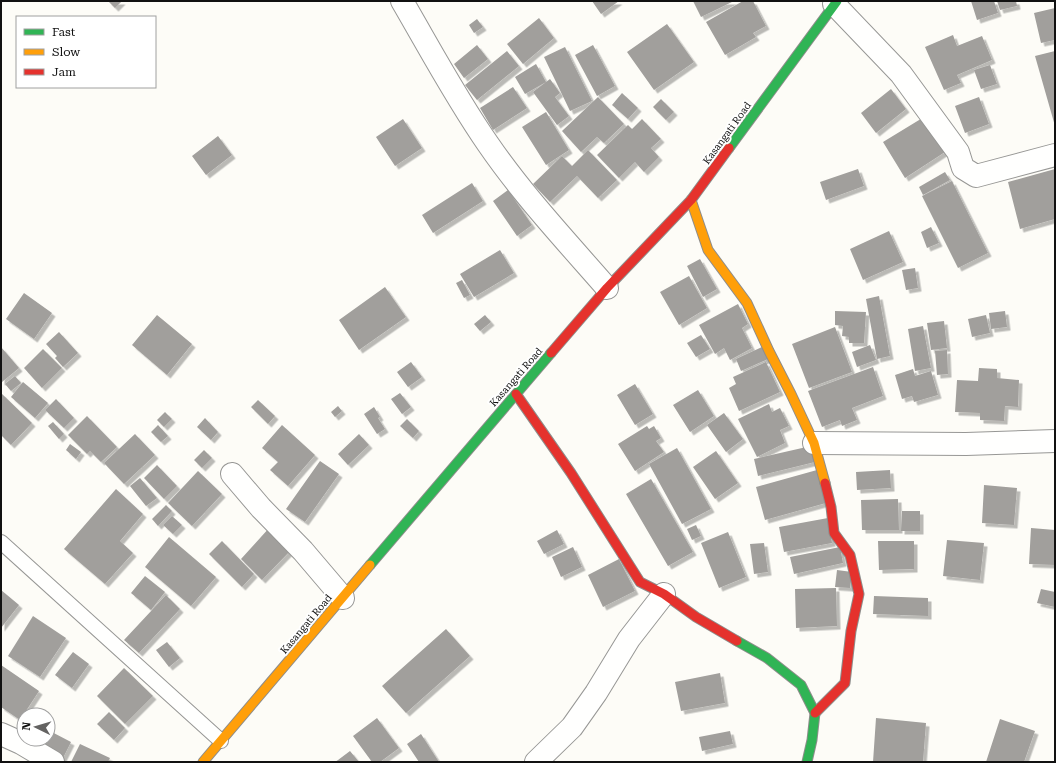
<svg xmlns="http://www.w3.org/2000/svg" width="1056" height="763" viewBox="0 0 1056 763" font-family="'Roboto Serif',serif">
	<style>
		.building { fill: #a19f9c; filter: url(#shadow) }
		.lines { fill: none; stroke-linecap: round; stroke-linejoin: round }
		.lane-casing { stroke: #979795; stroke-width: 16 }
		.street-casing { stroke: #979795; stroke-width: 24 }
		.fast-casing { stroke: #8e8d8b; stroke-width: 11 }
		.slow-casing { stroke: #8e8d8b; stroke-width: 11 }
		.jam-casing { stroke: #8e8d8b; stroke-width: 11 }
		.lane { stroke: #fffffe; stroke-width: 14 }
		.street { stroke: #fffffe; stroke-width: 22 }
		.fast { stroke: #30b455; stroke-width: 9 }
		.slow { stroke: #ff9f0a; stroke-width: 9 }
		.jam { stroke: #e5322d; stroke-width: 9 }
		.labels { text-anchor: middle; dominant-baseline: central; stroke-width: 4; stroke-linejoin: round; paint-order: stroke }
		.street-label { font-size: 10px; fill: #111; stroke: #fff }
	</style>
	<defs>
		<filter id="shadow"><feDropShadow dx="3.5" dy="3.5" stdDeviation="0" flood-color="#0004"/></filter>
	</defs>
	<rect width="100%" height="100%" fill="#fdfcf7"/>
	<path class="building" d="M108,1H122L115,8Z
		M592,1H619L601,14Z
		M693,1H734L701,17Z
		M743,1H753L766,26L753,33L756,37L725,55L706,22Z
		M971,1H994L998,13L977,20Z
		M997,1H1016L1017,6L1000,10Z
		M1055,8V40L1041,43L1034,13Z
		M539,18L554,38L523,64L507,44Z
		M477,19L483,27L474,33L469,25Z
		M667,24L694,62L654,90L627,52Z
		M953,35L957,46L982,36L992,60L957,75L961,83L944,90L925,47Z
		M477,45L488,59L464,78L454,64Z
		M593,45L615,86L597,96L575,55Z
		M565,47L592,101L570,111L544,57Z
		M507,51L519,66L477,100L465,85Z
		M1055,51V126L1035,56Z
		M536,64L546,82L525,94L515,77Z
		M990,65L997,84L981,89L974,70Z
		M550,79L560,93L555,97L569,116L557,125L533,92Z
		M513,87L527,108L493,130L480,108Z
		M891,89L906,109L876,133L861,113Z
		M622,93L638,108L628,119L612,105Z
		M598,97L624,124L604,143L597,137L581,152L562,131Z
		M979,97L989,124L965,133L955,106Z
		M661,99L674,112L666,120L653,107Z
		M546,112L569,150L546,165L522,127Z
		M924,117L945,152L905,178L883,142Z
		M403,119L422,148L395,166L376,137Z
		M642,119L661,139L651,148L659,157L644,172L635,162L619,178L597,155L628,125L632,129Z
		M218,136L232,155L206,175L192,156Z
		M588,150L617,180L598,198L577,176L550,202L533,184L562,156L572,166Z
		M858,169L864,186L826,200L820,182Z
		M1055,169V219L1020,229L1008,182Z
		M945,172L950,180L923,195L919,187Z
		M952,181L988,253L958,268L922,196Z
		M472,183L483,201L433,233L422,215Z
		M508,190L532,225L517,236L493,201Z
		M931,227L939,243L927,248L921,232Z
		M889,231L903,262L863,280L850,249Z
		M500,250L514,273L474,297L460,274Z
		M700,259L717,289L703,297L687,266Z
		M915,268L918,288L906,290L902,270Z
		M689,276L707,308L679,325L660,292Z
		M462,280L470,295L464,298L456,283Z
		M385,287L406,317L359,350L339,320Z
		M24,293L52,313L34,339L6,319Z
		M879,296L890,356L877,359L866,299Z
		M738,304L748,324L742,328L752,348L730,360L724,348L715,354L699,325Z
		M835,311L866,312L864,343H849V337L842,336L843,326L835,325Z
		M1005,311L1007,327L991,329L989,313Z
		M157,315L192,344L167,375L132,345Z
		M485,315L491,322L480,331L474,324Z
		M986,315L990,333L972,337L968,319Z
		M944,321L947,348L931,350L927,323Z
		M923,326L931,368L915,371L908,329Z
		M835,327L852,372L809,388L792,344Z
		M59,332L78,353L63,367L55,358L57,356L46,344Z
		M701,335L710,349L696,357L687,343Z
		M870,345L876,360L857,367L852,352Z
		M1,347L19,368L2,382L1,381Z
		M762,347L768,359L741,371L736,359Z
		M43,349L62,368L42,388L24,368Z
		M947,350L948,374L937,375L935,351Z
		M411,362L422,377L408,387L397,372Z
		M766,362L780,392L739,411L729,388L736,384L733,377Z
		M873,367L883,396L852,408L857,420L842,426L840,420L822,427L808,391Z
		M979,368L997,369V378L1019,380L1018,407L1005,406L1004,421L980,420V413L955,412L957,380L978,381Z
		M913,369L915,376L931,371L938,395L914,402L912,396L902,399L895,375Z
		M15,376L21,383L11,391L5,384Z
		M23,382L48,403L35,418L11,397Z
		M635,384L653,414L635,425L617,395Z
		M698,390L714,416L690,432L673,405Z
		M1,393L32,423L11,445L1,435Z
		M400,393L411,407L402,414L391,399Z
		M56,399L74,418L64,428L45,410Z
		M258,400L275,416L268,424L251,407Z
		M769,404L772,412L780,408L789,426L780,430L785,443L757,457L738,419Z
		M338,406L342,411L335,417L331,412Z
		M374,407L380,417L378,418L385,429L377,434L364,414Z
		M165,412L172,419L164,427L157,420Z
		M724,413L743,439L726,452L707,425Z
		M87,416L117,447L101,462L90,451L87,454L68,435Z
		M205,418L218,432L211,440L197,427Z
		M407,419L419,431L413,438L400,426Z
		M53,422L64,434L59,439L48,426Z
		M158,425L168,436L161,442L151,432Z
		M282,425L315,455L288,486L270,470L278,462L262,448Z
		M647,426L649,429L654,426L661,438L656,441L664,452L635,471L618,444Z
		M135,434L155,455L124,484L104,463Z
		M359,434L369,445L348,465L338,454Z
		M70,444L81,452L76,459L66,450Z
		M811,446L815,462L758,476L754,459Z
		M677,448L711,509L682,524L649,464Z
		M204,450L212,458L202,468L194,460Z
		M716,451L738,483L715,499L693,467Z
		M320,461L339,474L305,522L286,509Z
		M157,465L177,486L164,499L144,478Z
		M817,470L826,503L765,520L756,487Z
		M890,470L891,488L857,490L856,472Z
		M198,471L222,494L192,526L168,503Z
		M140,478L157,498L146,506L130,486Z
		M651,479L693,552L668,566L626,494Z
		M984,485L1017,488L1014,525L982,523Z
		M116,489L143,514L120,541L133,553L105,584L64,549Z
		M898,499L899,530H862L861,500Z
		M166,505L172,511L158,526L152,519Z
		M902,511H920V531H901Z
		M172,516L182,525L173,534L163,525Z
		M828,518L832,543L784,552L779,527Z
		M696,525L701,536L692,540L687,529Z
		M270,527L292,549L262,580L241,559Z
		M1031,528L1055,530V565L1029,564Z
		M557,530L564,544L544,554L537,541Z
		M728,532L746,577L719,588L701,543Z
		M169,537L216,577L191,606L145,567Z
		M947,540L984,543L980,580L943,576Z
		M222,541L254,574L242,587L209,554Z
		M878,541H914V569L879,570Z
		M764,543L768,572L754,574L750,544Z
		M573,547L582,567L561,577L552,557Z
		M840,547L843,563L794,574L790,557Z
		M619,559L635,591L603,607L588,575Z
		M837,570L852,572L850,588L835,587Z
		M145,576L165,592L151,610L131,593Z
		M836,588L837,626L796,628L795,589Z
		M1041,589L1055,592V607L1037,603Z
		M1,590L19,605L1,628Z
		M166,595L180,609L139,653L124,640Z
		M874,596L928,598V616L873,614Z
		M33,616L66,638L40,677L8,656Z
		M446,629L470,656L406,713L382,686Z
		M167,642L180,658L169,667L156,650Z
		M73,652L89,664L72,688L55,675Z
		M1,665L39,691L20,720L1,707Z
		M124,668L153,696L125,724L97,696Z
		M720,673L725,703L681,711L675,682Z
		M109,712L125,728L114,740L97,724Z
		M377,718L399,748L380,762H372L353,736Z
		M876,718L926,723L923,762H873Z
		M1000,719L1035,731L1024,762H986Z
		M48,730L71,742L61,762L35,749L40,739H48Z
		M730,731L733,744L702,751L699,737Z
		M421,734L439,762H419L407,744Z
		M80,744L110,758L108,762H71Z
		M350,751L359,762H335L338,760Z"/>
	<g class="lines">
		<g class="lane-casing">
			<path id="lane" d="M1,542L221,741"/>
		</g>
		<g class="street-casing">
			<path id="street" d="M402,1C430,49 456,98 488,144C523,195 566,241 607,288
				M834,4L901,74L958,152L963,168L976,176L1055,155
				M814,443L966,444L1055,441
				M232,474L261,508L303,551L343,598
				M1,734L21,743L53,762
				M536,762L572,727L596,693L629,639L664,594"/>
		</g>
		<g class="fast-casing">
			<path id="fast" d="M729,148L837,1
				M370,565L551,353
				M737,641L767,658L801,685L815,713L812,740L807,762"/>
		</g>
		<g class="slow-casing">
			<path id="slow" d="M691,200L708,250L747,303L769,351L791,394L814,443L825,483
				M203,762L370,565"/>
		</g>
		<g class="jam-casing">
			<path id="jam" d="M551,353L607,288L691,200L729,148
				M516,394L571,473L640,582L664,594L696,617L737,641
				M815,713L845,683L851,631L859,594L850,555L834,533L831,507L825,483"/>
		</g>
		<use href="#lane" class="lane"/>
		<use href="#street" class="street"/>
		<use href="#fast" class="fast"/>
		<use href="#slow" class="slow"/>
		<use href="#jam" class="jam"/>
	</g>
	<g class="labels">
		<g class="street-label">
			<text transform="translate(727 133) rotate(-54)">Kasangati Road</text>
			<text transform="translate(516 377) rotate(-49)">Kasangati Road</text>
			<text transform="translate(306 624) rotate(-50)">Kasangati Road</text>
		</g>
	</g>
	<rect width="1056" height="763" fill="none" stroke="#111111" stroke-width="4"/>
	<rect x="16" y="16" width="140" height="72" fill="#ffffff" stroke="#a0a0a0"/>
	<rect x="24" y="29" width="20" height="6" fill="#30b455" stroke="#a0a0a0"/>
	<text x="52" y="36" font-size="12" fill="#111111">Fast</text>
	<rect x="24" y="49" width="20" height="6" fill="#ff9f0a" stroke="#a0a0a0"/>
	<text x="52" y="56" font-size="12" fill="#111111">Slow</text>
	<rect x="24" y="69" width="20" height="6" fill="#e5322d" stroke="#a0a0a0"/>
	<text x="52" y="76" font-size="12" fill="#111111">Jam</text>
	<g transform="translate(36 727) rotate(275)"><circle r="19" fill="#ffffff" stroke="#a0a0a0"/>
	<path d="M0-3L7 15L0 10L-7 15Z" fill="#646362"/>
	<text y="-6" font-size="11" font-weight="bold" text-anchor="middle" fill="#111111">N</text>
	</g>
</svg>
